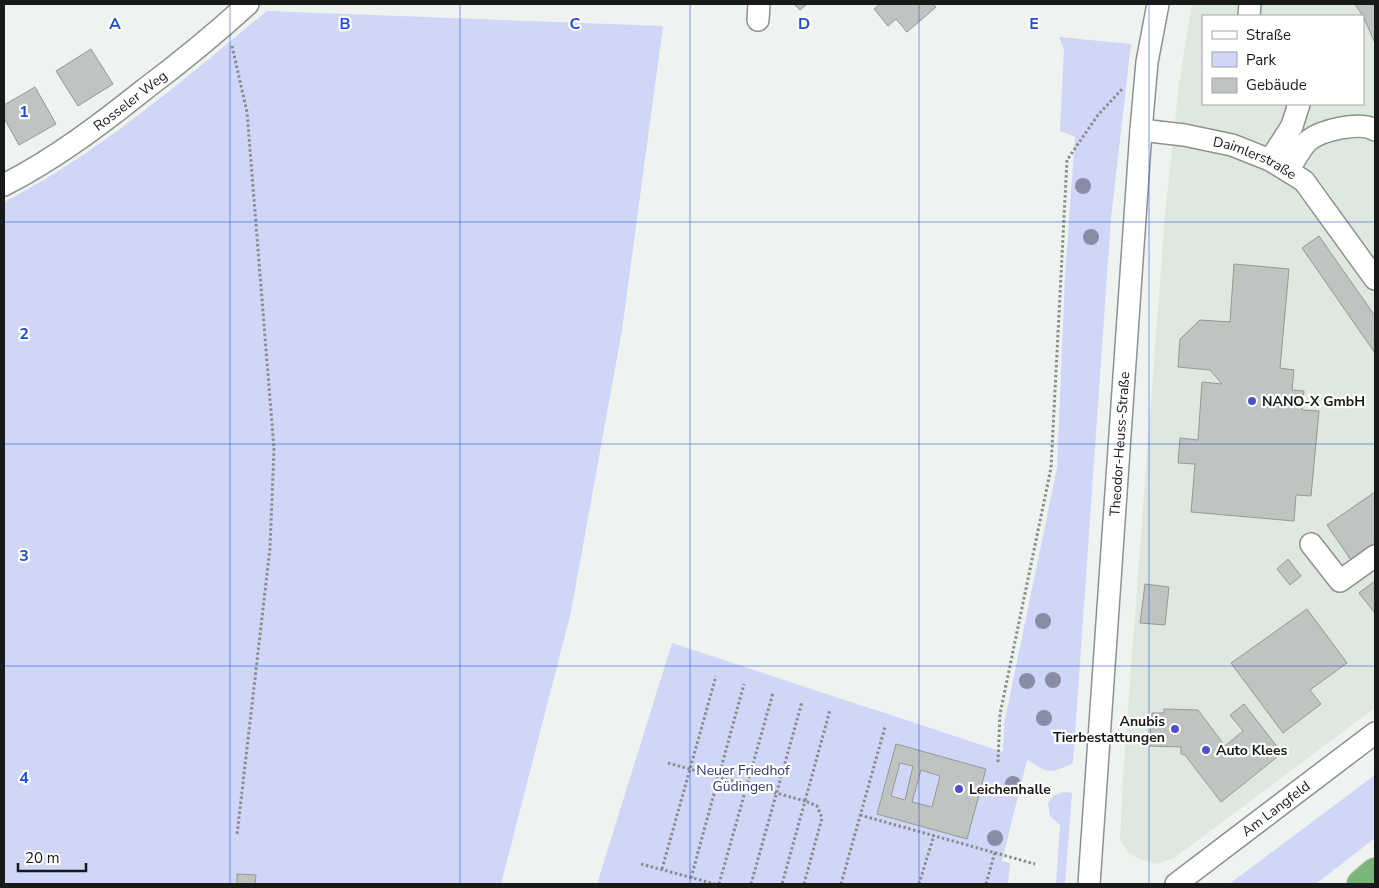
<svg xmlns="http://www.w3.org/2000/svg" width="1379" height="888" viewBox="0 0 1379 888" font-family="'Nunito Sans',sans-serif">
	<style>
		.built { fill: #dee8de; fill-rule: evenodd }
		.green { fill: #cfd6f8 }
		.building { fill: #c0c4c0; stroke: #959894; fill-rule: evenodd }
		.lines { fill: none; stroke-linecap: round; stroke-linejoin: round }
		.minor-casing { stroke: #8e928e; stroke-width: 24 }
		.highway-casing { stroke: #cccdcc; stroke-width: 30 }
		.path { stroke: #8a8d8a; stroke-width: 3; stroke-dasharray: 2.5 2.5; stroke-linecap: butt }
		.minor { stroke: #fff; stroke-width: 21 }
		.highway { stroke: #7ab57a; stroke-width: 28 }
		.tree { fill: #888ca4 }
		.grid { fill: none; stroke: #1d4ed8; stroke-width: 1; stroke-opacity: 0.55 }
		.poi-dot { fill: #4e51c7; stroke: #fff; stroke-width: 2 }
		.labels { text-anchor: middle; dominant-baseline: central; stroke-width: 4.5; stroke-linejoin: round; paint-order: stroke }
		.street-label { font-size: 14px; fill: #181a18; stroke: #fff }
		.poi-label { font-size: 14px; font-weight: bold; fill: #181a18; stroke: #fff; text-anchor: start }
		.park-label { font-size: 14px; fill: #333866; stroke: #fff }
		.grid-label { font-size: 16px; text-anchor: middle; font-weight: bold; fill: #1d4ed8; stroke: #fff; stroke-width: 4.5; stroke-linejoin: round; paint-order: stroke }
	</style>
	<rect width="100%" height="100%" fill="#eff3ef"/>
	<path class="built" d="M1192,4H1375V708L1174,858L1157,864L1141,860L1129,853L1120,840L1123,774L1165,215L1179,84ZM1203,16H1363V104H1203Z"/>
	<path class="green" d="M267,11L663,26L622,330L571,612L501,884H4V202C97,155 187,77 267,11Z
		M1059,37L1131,44L1111,218L1073,763C1048,775 1050,773 1027,760L1002,861L1010,863L1008,884H597L672,643L1003,752L1004,724L1057,468L1065,276L1075,137L1060,131L1064,50Z
		M1375,775V838L1316,884H1229Z
		M1062,792L1072,793L1065,884H1056L1060,825L1050,816L1048,803L1053,796Z"/>
	<path class="building" d="M794,4H807L800,10Z
		M880,4H933L936,7L907,32L896,19L888,26L874,9Z
		M1355,4H1375V43L1363,16Z
		M91,49L113,84L78,106L56,71Z
		M35,87L56,124L19,145L4,118V105Z
		M1319,236L1375,316V353L1302,248Z
		M1234,264L1289,269L1280,368L1294,370L1292,390L1304,391L1302,410L1319,411L1311,496L1296,495L1294,521L1191,512L1195,464L1178,463L1180,438L1198,440L1202,382L1222,384L1210,370L1178,367L1180,339L1200,320L1230,322Z
		M1375,492V543L1351,560L1327,525Z
		M1288,559L1301,576L1290,585L1277,569Z
		M1375,581V613L1359,593Z
		M1145,584L1169,587L1165,625L1140,623Z
		M1307,609L1347,663L1310,690L1321,704L1283,733L1231,663Z
		M1244,704L1282,753L1221,802L1185,755L1181,754V747L1149,746L1152,713H1164V709L1198,710L1225,746L1243,731L1230,715Z
		M896,744L986,769L967,839L877,814ZM921,770L940,776L932,807L912,802Z
		M900,763L913,766L905,800L891,796Z
		M237,874L256,875L255,884H237Z"/>
	<g class="lines">
		<g class="minor-casing">
			<g id="minor">
				<path d="M1249,16L1250,4"/>
				<path d="M758,20L759,4"/>
				<path id="s1" d="M1141,130L1184,135L1232,145L1270,160L1304,181L1375,279"/>
				<path d="M1270,160L1292,126L1299,104"/>
				<path d="M1288,171C1294,162 1300,148 1308,141C1321,130 1360,121 1375,130"/>
				<path id="s2" d="M4,185C55,159 101,124 145,89C181,62 215,34 248,4"/>
				<path d="M1311,544L1340,581L1375,556"/>
				<path id="s3" d="M1089,884L1141,130L1147,62L1158,4"/>
				<path id="s4" d="M1176,884L1375,733"/>
			</g>
		</g>
		<g class="highway-casing">
			<path id="highway" d="M1361,884L1375,872"/>
		</g>
		<path class="path" d="M232,46L247,112L274,449L270,548L237,835
			M998,762L1000,714L1051,468L1067,160L1098,115L1123,88
			M668,763L805,801L782,884
			M860,815L1035,864
			M641,864L715,884
			M662,869L716,676
			M691,878L744,684
			M719,884L773,693
			M751,884L802,702
			M804,884L822,818L817,806L805,801L830,710
			M841,884L885,727
			M919,884L934,835
			M986,884L995,852"/>
		<use href="#minor" class="minor"/>
		<use href="#highway" class="highway"/>
	</g>
	<g class="tree">
		<circle cx="1083" cy="186" r="8"/>
		<circle cx="1091" cy="237" r="8"/>
		<circle cx="1043" cy="621" r="8"/>
		<circle cx="1053" cy="680" r="8"/>
		<circle cx="1027" cy="681" r="8"/>
		<circle cx="1044" cy="718" r="8"/>
		<circle cx="1013" cy="784" r="8"/>
		<circle cx="995" cy="838" r="8"/>
	</g>
	<path class="grid" d="M230,4V884M460,4V884M690,4V884M919,4V884M1149,4V884M4,222H1375M4,444H1375M4,666H1375"/>
	<g class="poi-dot">
		<circle cx="1252" cy="401" r="5"/>
		<circle cx="1175" cy="729" r="5"/>
		<circle cx="1206" cy="750" r="5"/>
		<circle cx="959" cy="789" r="5"/>
	</g>
	<g class="labels">
		<g class="street-label">
			<text stroke="none"><textPath href="#s2" startOffset="152">Rosseler Weg</textPath></text>
			<text stroke="none"><textPath href="#s1" startOffset="118">Daimlerstraße</textPath></text>
			<text stroke="none"><textPath href="#s3" startOffset="441">Theodor-Heuss-Straße</textPath></text>
			<text stroke="none"><textPath href="#s4" startOffset="125">Am Langfeld</textPath></text>
		</g>
		<g class="poi-label">
			<text x="1262" y="401">NANO-X GmbH</text>
			<text x="1165" y="721" text-anchor="end">Anubis<tspan x="1165" dy="16">Tierbestattungen</tspan></text>
			<text x="1216" y="750">Auto Klees</text>
			<text x="969" y="789">Leichenhalle</text>
		</g>
		<g class="park-label">
			<text x="743" y="770">Neuer Friedhof<tspan x="743" dy="16">Güdingen</tspan></text>
		</g>
	</g>
	<g class="grid-label">
		<text x="115" y="29">A</text>
		<text x="345" y="29">B</text>
		<text x="575" y="29">C</text>
		<text x="804" y="29">D</text>
		<text x="1034" y="29">E</text>
		<text x="24" y="117">1</text>
		<text x="24" y="339">2</text>
		<text x="24" y="561">3</text>
		<text x="24" y="783">4</text>
	</g>
	<rect width="1379" height="888" fill="none" stroke="#181a18" stroke-width="10"/>
	<rect x="1202" y="15" width="162" height="90" fill="#ffffff" stroke="#a3a3a3"/>
	<rect x="1212" y="31" width="25" height="8" fill="#ffffff" stroke="#a3a3a3"/>
	<text x="1246" y="40" font-size="15" fill="#181a18">Straße</text>
	<rect x="1212" y="52" width="25" height="15" fill="#cfd6f8" stroke="#a3a3a3"/>
	<text x="1246" y="65" font-size="15" fill="#181a18">Park</text>
	<rect x="1212" y="78" width="25" height="15" fill="#c0c4c0" stroke="#a3a3a3"/>
	<text x="1246" y="90" font-size="15" fill="#181a18">Gebäude</text>
	<path d="M18 863v8h68v-8" fill="none" stroke="#181a18" stroke-width="2.5"/>
	<text x="25" y="863" font-size="15" fill="#181a18" stroke="#ffffff" stroke-width="4" paint-order="stroke">20 m</text>
</svg>
